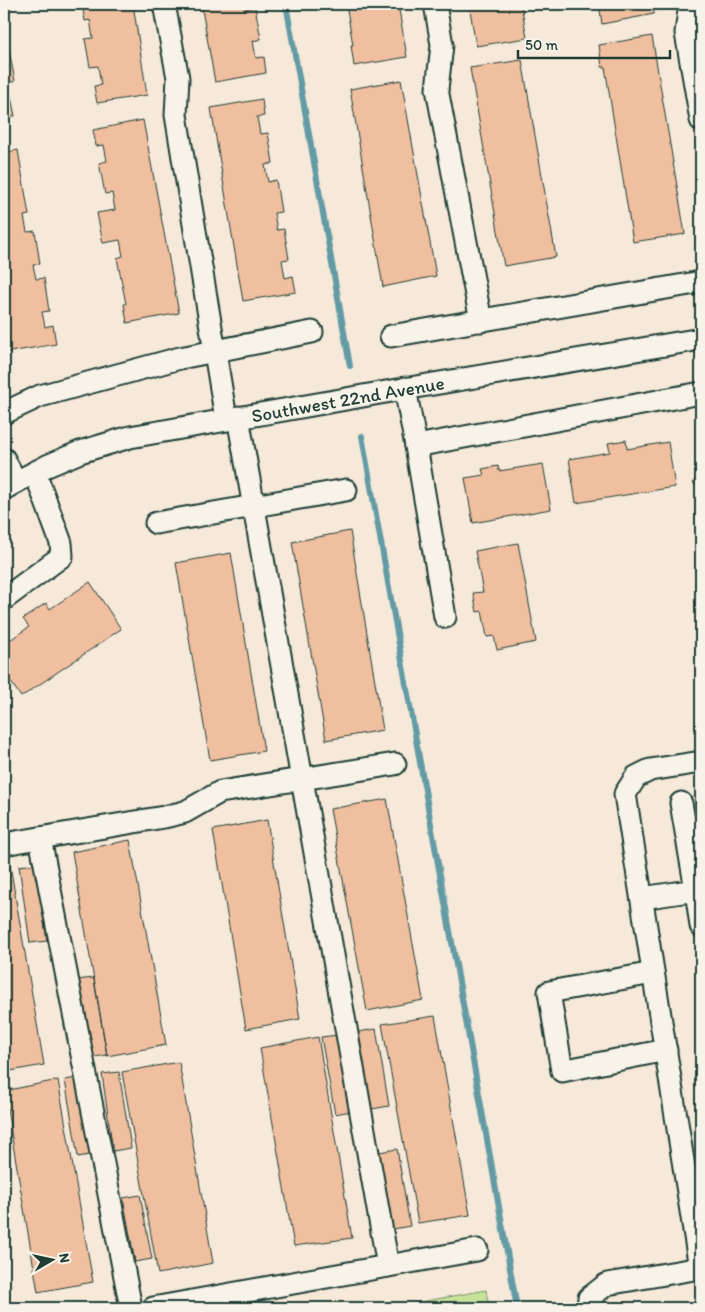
<svg xmlns="http://www.w3.org/2000/svg" width="705" height="1312" viewBox="0 0 705 1312" font-family="Itim,sans-serif">
	<style>
		.green { fill: #c7e39a; stroke: #739067 }
		.lines { fill: none; stroke-linecap: round; stroke-linejoin: round }
		.stream { stroke: #639ba5; stroke-width: 6 }
		.building { fill: #f0bfa0; stroke: #1f3d34 }
		.minor-casing { stroke: #1f3d34; stroke-width: 25 }
		.minor { stroke: #f7f3e8; stroke-width: 21 }
		.labels { text-anchor: middle; dominant-baseline: central; stroke-width: 4.5; stroke-linejoin: round; paint-order: stroke }
		.street-label { font-size: 19px; fill: #1f3d34; stroke: #f7f3e8 }
	</style>
	<rect width="100%" height="100%" fill="#f6e9da"/>
	<filter id="ink" filterUnits="userSpaceOnUse"><feTurbulence type="fractalNoise" baseFrequency=".02" numOctaves="2"/><feDisplacementMap in="SourceGraphic" scale="10" xChannelSelector="R" yChannelSelector="G"/><feConvolveMatrix kernelMatrix="1 2 1 2 8 2 1 2 1" color-interpolation-filters="sRGB"/></filter>
	<g filter="url(#ink)">
		<path class="green" d="M486,1290L489,1308H388Z"/>
		<g class="lines">
			<path class="stream" d="M286,4L350,366
				M362,436L517,1308"/>
		</g>
		<path class="building" d="M82,4H133L147,95L97,103L94,86L101,85L98,66L90,67L85,39L93,38L90,20L85,21Z
			M201,4H246V9L255,7L261,39L253,41L256,58L264,57L266,73L215,82Z
			M346,4H398L407,57L354,66L351,45H353Z
			M469,4H521L527,38L476,46Z
			M599,4H653L654,14L602,24Z
			M652,36L685,234L633,242L605,67H602L599,45Z
			M9,50L15,81L8,83L15,116L4,118V51Z
			M522,60L556,257L504,266L470,68Z
			M401,80L436,276L383,287L350,89Z
			M262,99L264,116L257,117L260,134L268,133L273,163L265,165L268,182L276,180L281,212L274,213L277,230L284,229L289,259L282,260L285,278L293,276L296,292L243,301L211,108Z
			M143,120L179,313L127,323L124,304H126L117,258L123,256L120,240L103,243L97,213L115,210L112,193L105,194L99,163L107,161L104,145L96,146L93,130Z
			M18,150L29,215L24,216L27,232L35,231L40,264L33,265L36,279L44,278L49,311L42,312L45,327L53,325L56,344L4,353V153Z
			M626,440L627,449L668,442L675,487L576,503L569,459L610,452L608,443Z
			M543,464L551,509L473,523L465,478L484,475L482,469L498,466L499,471Z
			M701,470V489L693,483Z
			M350,531L383,730L326,740L292,542Z
			M518,543L536,642L497,650L494,636L487,637L482,611L477,612L473,593L483,592L475,551Z
			M231,553L264,751L210,760L176,563Z
			M90,582L121,629L21,697L4,672V644L29,627L23,619L46,603L50,609Z
			M387,799L423,1000L367,1011L330,809Z
			M267,820L300,1019L246,1029L213,830Z
			M130,840L166,1045L107,1056L72,852Z
			M35,864L47,941L30,943L19,866Z
			M10,865L44,1065L4,1072V866Z
			M94,978L107,1055L89,1058L76,980Z
			M435,1016L470,1215L418,1223L382,1024Z
			M376,1029L389,1106L372,1109L358,1032Z
			M338,1035L351,1111L335,1114L321,1037Z
			M318,1037L352,1238L294,1246L260,1048Z
			M179,1062L213,1263L158,1274L122,1072Z
			M119,1072L131,1148L113,1151L102,1074Z
			M82,1077L95,1154L78,1157L65,1080Z
			M58,1080L93,1282L38,1292L4,1091Z
			M397,1149L410,1226L393,1229L379,1152Z
			M140,1195L152,1259L135,1262L123,1198Z"/>
		<g class="lines">
			<g class="minor-casing">
				<g id="minor">
					<path d="M164,4L178,78L176,115L226,419"/>
					<path d="M435,4L442,45L437,89L481,321"/>
					<path d="M690,4L686,33L701,120"/>
					<path d="M391,336L701,282"/>
					<path d="M405,388L416,446L445,617"/>
					<path d="M4,413L40,396L180,358L312,332"/>
					<path d="M238,417L388,1266"/>
					<path d="M416,446L701,393"/>
					<path d="M4,459L16,482"/>
					<path id="s1" d="M4,489L16,482L47,466L80,452L130,437L380,393L701,339"/>
					<path d="M156,523L346,490"/>
					<path d="M4,599L62,556L61,543L35,472"/>
					<path d="M701,762L650,770L636,777L625,794L700,1268H701"/>
					<path d="M681,803L696,890"/>
					<path d="M40,838L131,1308"/>
					<path d="M4,844L164,817L185,812L220,792L395,764"/>
					<path d="M642,898L696,890L701,926"/>
					<path d="M653,973L549,992L562,1071L666,1050"/>
					<path d="M153,1308L477,1250"/>
					<path d="M588,1308L589,1298L607,1284L700,1268"/>
				</g>
			</g>
			<use href="#minor" class="minor"/>
		</g>
	</g>
	<g class="labels">
		<g class="street-label">
			<text stroke="none"><textPath href="#s1" startOffset="358">Southwest 22nd Avenue</textPath></text>
		</g>
	</g>
	<rect width="705" height="1312" fill="none" stroke="#f7f3e8" stroke-width="20"/>
	<rect x="10" y="10" width="685" height="1292" fill="none" stroke="#1f3d34" stroke-width="2" filter="url(#ink)"/>
	<g transform="translate(52 1260) rotate(81)" stroke="#f7f3e8" stroke-width="4" paint-order="stroke">
	<path d="M0-4L9 19L0 12L-9 19Z" fill="#1f3d34"/>
	<text y="-8" font-size="14" font-weight="bold" text-anchor="middle" fill="#1f3d34">N</text>
	</g>
	<path d="M518 50v8h152v-8" fill="none" stroke="#1f3d34" stroke-width="2.5"/>
	<text x="525" y="50" font-size="15" fill="#1f3d34" stroke="#f7f3e8" stroke-width="4" paint-order="stroke">50 m</text>
</svg>
